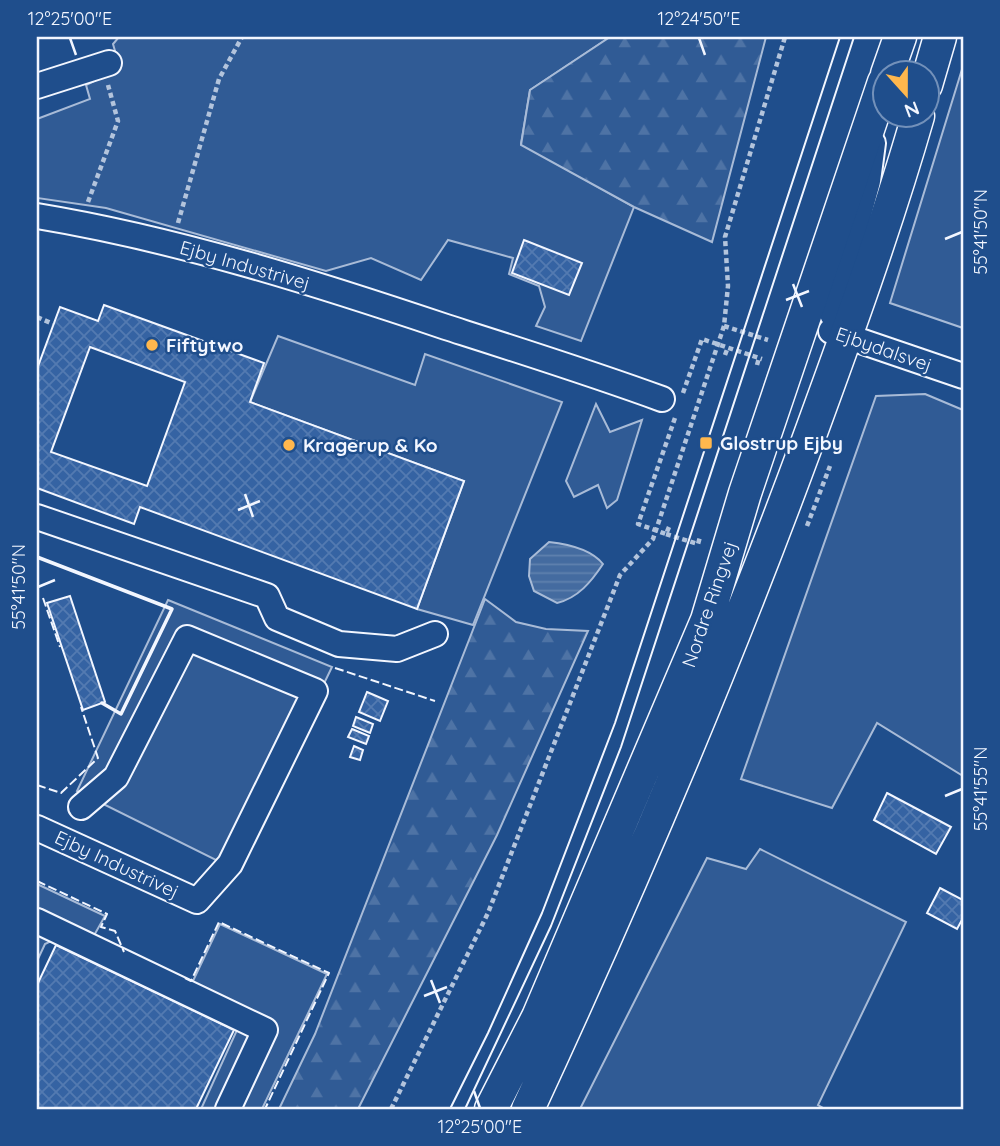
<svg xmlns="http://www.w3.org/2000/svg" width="1000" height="1146" viewBox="0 0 1000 1146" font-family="Quicksand,sans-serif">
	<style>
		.built { fill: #305b95; stroke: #a8bbd7; stroke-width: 2 }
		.forest { fill: url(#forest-firs); stroke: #a8bbd7; stroke-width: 2 }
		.water { fill: url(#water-rules); stroke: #a8bbd7; stroke-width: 2 }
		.building { fill: url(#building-cross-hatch); stroke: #f2f6ff; stroke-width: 2; fill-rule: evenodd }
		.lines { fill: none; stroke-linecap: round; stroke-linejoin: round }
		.minor-casing { stroke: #f2f6ff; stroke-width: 28 }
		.major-casing { stroke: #f2f6ff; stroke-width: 35 }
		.path { stroke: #b3c4dc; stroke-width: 4.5; stroke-dasharray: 5 3.5; stroke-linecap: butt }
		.minor { stroke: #1f4e8c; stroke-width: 24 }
		.major { stroke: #1f4e8c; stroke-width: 32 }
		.tram { stroke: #f2f6ff; stroke-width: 2 }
		.fence { stroke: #f2f6ff; stroke-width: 2; stroke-dasharray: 9 3.5; stroke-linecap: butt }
		.wall { stroke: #f2f6ff; stroke-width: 3.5 }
		.ticks { fill: none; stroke: #f2f6ff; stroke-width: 2.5 }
		.poi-dot { fill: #ffb74d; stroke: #1f4e8c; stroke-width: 2.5 }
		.labels { text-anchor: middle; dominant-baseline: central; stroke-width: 5; stroke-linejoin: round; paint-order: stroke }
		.street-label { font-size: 19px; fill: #f2f6ff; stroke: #1f4e8c }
		.poi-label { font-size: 19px; font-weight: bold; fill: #f2f6ff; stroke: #1f4e8c; text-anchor: start }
		.neatline { fill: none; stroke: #f2f6ff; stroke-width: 2.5 }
		.ticks-label { font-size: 18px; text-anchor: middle; fill: #f2f6ff }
	</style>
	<defs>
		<pattern id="forest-firs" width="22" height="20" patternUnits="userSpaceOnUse" patternTransform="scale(1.75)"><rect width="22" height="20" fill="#305b95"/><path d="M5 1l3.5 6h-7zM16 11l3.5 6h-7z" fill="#4e73a5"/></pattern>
		<pattern id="water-rules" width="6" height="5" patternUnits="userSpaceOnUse" patternTransform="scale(1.75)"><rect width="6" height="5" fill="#446ba0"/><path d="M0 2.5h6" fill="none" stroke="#5f81ae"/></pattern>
		<pattern id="building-cross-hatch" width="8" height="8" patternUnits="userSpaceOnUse" patternTransform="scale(1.75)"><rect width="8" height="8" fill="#3563a3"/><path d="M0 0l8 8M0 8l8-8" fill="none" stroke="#537ab1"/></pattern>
	</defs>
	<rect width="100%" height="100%" fill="#1f4e8c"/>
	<path class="built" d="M119,37H610L530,90L521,144L634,207L581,341L536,326L545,307L539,286L509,274L513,258L448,240L421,280L371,258L326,271L106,208L37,198V119L90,99L86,85L111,73L117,58L113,44Z
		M963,66V328L890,303Z
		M278,336L415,385L425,354L562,402L473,625L417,609L464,481L250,402Z
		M925,394L963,410V776L877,723L832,808L741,779L876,396Z
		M596,404L610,432L642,420L617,500L607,508L598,485L574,497L566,481Z
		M168,600L332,667L234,869L77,791Z
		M760,849L906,922L818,1105L825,1109H580L707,858L746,869Z
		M37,884L105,916L83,955L51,941L45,944L37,961Z
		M220,924L327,974L262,1109H201L247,1008L192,983Z"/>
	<path class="forest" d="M610,37H766L712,242L634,207L521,145L530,90Z
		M485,599L516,622L546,629L588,631L497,835L358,1109H279L315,1034Z"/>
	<path class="water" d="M549,542C567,544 591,549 603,564C591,582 578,598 557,603L534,591L529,576L530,559Z"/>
	<path class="building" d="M524,240L582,263L569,295L512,273Z
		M104,305L264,363L250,402L464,481L417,609L140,507L134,524L37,488V369L60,307L98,321ZM90,347L185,382L147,486L51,452Z
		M70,596L105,702L83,710L47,603Z
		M367,692L388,701L380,721L359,712Z
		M356,717L373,724L370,733L353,726Z
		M352,729L369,736L366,744L348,737Z
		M354,746L363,750L360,760L350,757Z
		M887,793L951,827L936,854L874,820Z
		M940,888L963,900V918L957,929L927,913Z
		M56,945L234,1030L196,1109H37V985Z"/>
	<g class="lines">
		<g class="minor-casing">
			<path id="minor" d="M37,86L109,63
				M37,216C176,239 312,282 446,327C518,350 591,373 662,399
				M831,331L963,376
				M846,337L832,314L868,181L873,143
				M37,517L267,596L277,618L339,644L397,649L435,634
				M37,828L197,901L230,864L315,691L187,638L116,777L81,807
				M37,921L265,1030L228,1109"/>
		</g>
		<g class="major-casing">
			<path id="major" d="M887,74L900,37
				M926,85L940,37
				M491,1109L538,1017L707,620L745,493L884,82
				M528,1109C629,891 723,671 806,446C846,337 886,227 918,116"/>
		</g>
		<path class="path" d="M88,202L118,121L108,85
			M178,223L219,79L242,37
			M37,317L53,324
			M724,326L768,340
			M725,355L728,347
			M757,365L759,358
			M683,393L702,339L762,359
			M807,526L830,466
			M669,527L666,534L638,524L675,418
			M666,534L698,544L700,537
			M391,1109L488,913L620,575L653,539L724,326L728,286L725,237L785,37"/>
		<use href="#minor" class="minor"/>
		<use href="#major" class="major"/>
		<path class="tram" d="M450,1109L488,1033L542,913L615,723L840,37
			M465,1109L551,926L621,747L854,37"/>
		<path class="fence" d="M43,598L60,647
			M335,668L435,701
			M37,785L61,793L98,758L81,707
			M37,881L107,914L101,927L115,931L124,952
			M185,978L191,981L219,922L329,973L265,1109"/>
		<path class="wall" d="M37,557L172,609L121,714L102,703"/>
	</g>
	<path class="ticks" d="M70,38L76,55M699,38L705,55M945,239L962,232M793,284L802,307M786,300L809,291M245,494L253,517M238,510L260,501M38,587L55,580M945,796L962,789M431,980L440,1003M424,996L447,987M474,1091L480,1108"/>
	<g class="poi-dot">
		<circle cx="152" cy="345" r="7"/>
		<rect x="699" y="436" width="14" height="14" rx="3.5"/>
		<circle cx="289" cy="445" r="7"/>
	</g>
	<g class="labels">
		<g class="street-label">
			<text transform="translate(245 265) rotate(16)">Ejby Industrivej</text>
			<text transform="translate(884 349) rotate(19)">Ejbydalsvej</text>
			<text transform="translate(709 604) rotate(-71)">Nordre Ringvej</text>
			<text transform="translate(117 864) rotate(25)">Ejby Industrivej</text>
		</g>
		<g class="poi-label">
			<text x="166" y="345">Fiftytwo</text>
			<text x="720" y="443">Glostrup Ejby</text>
			<text x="303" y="445">Kragerup &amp; Ko</text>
		</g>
	</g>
	<rect width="1000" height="1146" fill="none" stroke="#1f4e8c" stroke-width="77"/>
	<g transform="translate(906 94) rotate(159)"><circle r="33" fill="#1f4e8c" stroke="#7391ba" stroke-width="2"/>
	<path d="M0-5L12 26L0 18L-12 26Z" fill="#ffb74d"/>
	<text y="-10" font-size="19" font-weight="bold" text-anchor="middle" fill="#f2f6ff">N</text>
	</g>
	<rect x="38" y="38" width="924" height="1070" class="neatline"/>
	<g class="ticks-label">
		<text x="70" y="25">12°25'00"E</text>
		<text x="699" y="25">12°24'50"E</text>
		<text transform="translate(981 232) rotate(-90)" y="6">55°41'50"N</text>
		<text transform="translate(19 587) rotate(-90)" y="6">55°41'50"N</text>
		<text transform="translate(981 789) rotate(-90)" y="6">55°41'55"N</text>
		<text x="480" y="1133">12°25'00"E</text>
	</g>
</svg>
